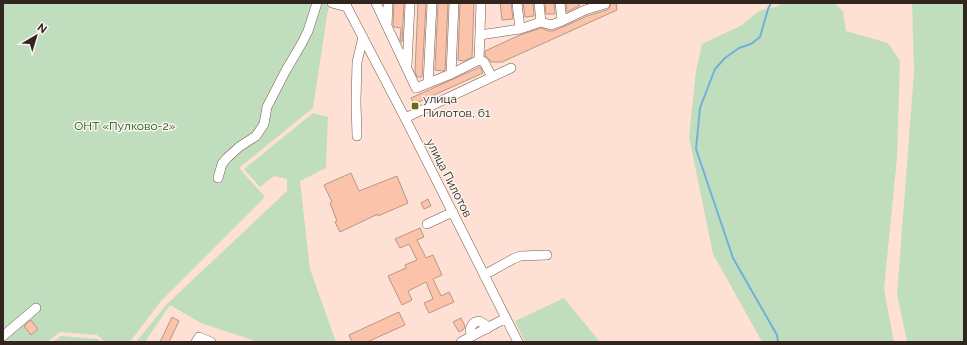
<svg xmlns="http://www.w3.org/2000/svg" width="967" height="345" viewBox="0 0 967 345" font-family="Raleway,sans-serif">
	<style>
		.green { fill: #c0debd }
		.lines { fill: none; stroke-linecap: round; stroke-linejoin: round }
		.stream { stroke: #6fb1db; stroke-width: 2 }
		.building { fill: #fbc4aa; stroke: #b89788 }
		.minor-casing { stroke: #77594b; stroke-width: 10 }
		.minor { stroke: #fff; stroke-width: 9 }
		.poi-dot { fill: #656d14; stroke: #fbf4f0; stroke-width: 1.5 }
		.labels { text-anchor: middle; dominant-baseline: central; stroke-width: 3; stroke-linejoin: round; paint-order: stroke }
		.poi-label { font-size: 12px; fill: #32251f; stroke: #fbf4f0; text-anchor: start }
		.park-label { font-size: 12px; fill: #13560e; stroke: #fbf4f0 }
		.street-label { font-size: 12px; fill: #32251f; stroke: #fbf4f0 }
	</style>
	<rect width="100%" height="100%" fill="#fee1d4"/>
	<path class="green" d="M3,3H329L313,108L239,168L265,197L161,301L130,342H105L97,335L60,332L47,342H3Z
		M781,3H834L843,11L846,31L888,43L900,61L897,158L884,289L894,342H762L713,254L689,137L696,71L702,44L742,25L759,11L779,6Z
		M912,3H964V342H907L897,294L914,72Z
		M313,113L328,117L326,168L300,181L310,269L336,342H258L201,323L170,305L145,342H136L167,304L287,191V179L274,176L260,187L244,169Z
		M564,298L600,342H525L515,321Z
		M61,336L98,339L101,342H53Z"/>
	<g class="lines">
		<path class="stream" d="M771,3L768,9L760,37L751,44L739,48L725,58L715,69L700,108L696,149L733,258L777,335L778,342"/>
	</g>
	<path class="building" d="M394,3H404L402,42H401L400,40L401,28L394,27L393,25Z
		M418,3H426L422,77H417L415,72Z
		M438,3H448L445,70L443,71L435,70Z
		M460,3H474L472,57L464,61L458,60Z
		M500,3H511L513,19L502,20Z
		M523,3H533L534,16L525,17Z
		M545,3H554L555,14H546Z
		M566,3H579V6L567,12Z
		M611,3H616L617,10L502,62H491L489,59L485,56V51L520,35L541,28L549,31H553L565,26L587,16L607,10L610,7Z
		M480,67L483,73L414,104L411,98Z
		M351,173L359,191L397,176L408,203L378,216V214L340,232L335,222L337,221L330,203L332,202L324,185Z
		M428,199L431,206L424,209L421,203Z
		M420,228L424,237L417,240L426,258L433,255L442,275L433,279L441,296L449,292L454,302L429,313L424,303L433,299L426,282L408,291L412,300L402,305L388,276L406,268L405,265L417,260L409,244L400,248L395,239Z
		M399,312L405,325L367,342H352L349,335Z
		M172,317L179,321L169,342H160Z
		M461,318L465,326L464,329L459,332L453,322Z
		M31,320L38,329L31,335L24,326Z"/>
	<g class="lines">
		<g class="minor-casing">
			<path id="minor" d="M332,3L347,7
				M346,3L347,7L405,118L518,342
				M376,3L416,88L451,74L479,60L481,3
				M517,3L520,29
				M539,3L541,22
				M560,3L562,21
				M387,26L388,3
				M480,35L520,29L541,22L551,25L562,21L585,10L605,4V3
				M479,60L484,62L492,77
				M407,66L410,3
				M451,74L454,3
				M428,83L432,3
				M405,118L511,68
				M357,136L356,102L357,62L363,37
				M218,178L222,164L227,158L239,147L256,136L264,124L267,107L285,72L302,43L308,31L317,3
				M427,224L453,212
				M484,275L513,259L520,256L547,255
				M3,336L36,308
				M472,336L470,330L472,325L475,322L479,321L486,325L487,329
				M196,342L199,337L211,342
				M461,342L506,318"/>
		</g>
		<use href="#minor" class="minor"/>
	</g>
	<rect class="poi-dot" x="411" y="102" width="8" height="8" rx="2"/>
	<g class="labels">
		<g class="poi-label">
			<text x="423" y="99">улица<tspan x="423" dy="14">Пилотов, 61</tspan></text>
		</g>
		<g class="park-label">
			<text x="125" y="126">ОНТ «Пулково-2»</text>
		</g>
		<g class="street-label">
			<text transform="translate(449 178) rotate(63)">улица Пилотов</text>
		</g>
	</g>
	<rect width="967" height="345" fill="none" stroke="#32251f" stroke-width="8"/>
	<g transform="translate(36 36) rotate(38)" stroke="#fbf4f0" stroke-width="3" paint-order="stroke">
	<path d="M0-3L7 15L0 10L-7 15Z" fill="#32251f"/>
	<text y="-6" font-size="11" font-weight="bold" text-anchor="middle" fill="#32251f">N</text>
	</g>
</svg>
